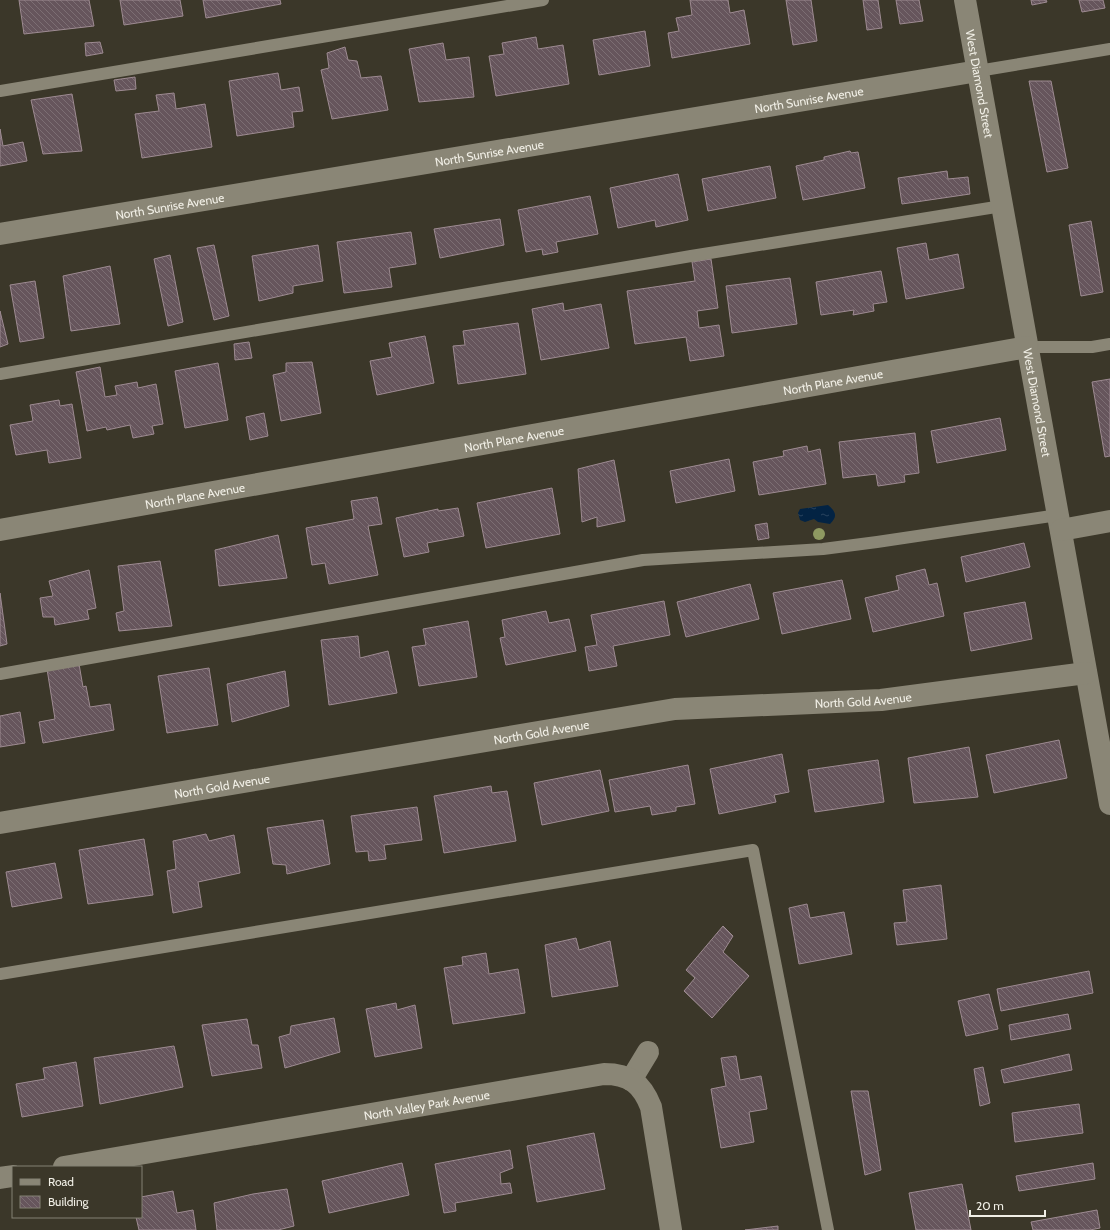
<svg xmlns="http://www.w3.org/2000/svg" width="1110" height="1230" viewBox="0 0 1110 1230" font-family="Cabin,sans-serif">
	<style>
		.water { fill: url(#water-ripples) }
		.building { fill: url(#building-back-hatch); stroke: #9e8b92 }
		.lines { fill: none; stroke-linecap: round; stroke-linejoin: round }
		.service { stroke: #8a8676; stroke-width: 12 }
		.minor { stroke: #8a8676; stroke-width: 22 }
		.tree { fill: #8e9961 }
		.labels { text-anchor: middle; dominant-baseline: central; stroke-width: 4; stroke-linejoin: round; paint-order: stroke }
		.street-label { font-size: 12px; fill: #f1efe6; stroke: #3b3729 }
	</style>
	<defs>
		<pattern id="water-ripples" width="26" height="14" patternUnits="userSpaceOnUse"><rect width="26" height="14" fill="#032343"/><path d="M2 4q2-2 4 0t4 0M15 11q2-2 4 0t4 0" fill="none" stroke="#28435e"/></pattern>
		<pattern id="building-back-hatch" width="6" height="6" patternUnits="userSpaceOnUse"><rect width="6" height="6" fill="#66555c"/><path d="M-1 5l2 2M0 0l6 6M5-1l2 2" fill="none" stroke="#7c6e73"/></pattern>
	</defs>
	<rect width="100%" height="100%" fill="#3b3729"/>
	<path class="water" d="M828,505C836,512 838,516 830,524L818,522L814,519L805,522L800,520L798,513L800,509Z"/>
	<path class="building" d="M19,0H89L94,26L24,34Z
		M120,0H180L183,16L124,25Z
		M203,0H280L281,4L206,18Z
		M690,0H728L730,13L744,10L750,44L672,58L668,33L679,31L676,18L692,15Z
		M786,0H811L817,41L793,45Z
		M863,0H878L882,28L867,30Z
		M896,0H919L923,21L900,24Z
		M1031,0H1046L1047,2L1032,5Z
		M1079,0H1103L1105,8L1082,12Z
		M645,31L650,66L599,75L593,40Z
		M536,37L538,49L563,45L569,84L496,96L489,56L504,54L502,43Z
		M100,42L103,53L86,56L85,43Z
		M443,43L446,60L469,57L474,97L419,102L409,49Z
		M345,47L348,60L357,61L361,78L381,76L388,110L332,119L321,70L329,68L327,53Z
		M278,73L281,90L299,87L303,111L292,112L294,127L237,136L229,81Z
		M135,77L136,89L116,91L114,80Z
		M1029,81H1051L1068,168L1047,172Z
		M174,93L176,109L205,104L212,147L142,158L135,114L159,111L156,95Z
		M72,94L82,151L43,154L31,100Z
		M0,129L3,146L23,142L27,161L0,166Z
		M850,151L851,153L858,152L865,188L803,200L796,166L824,160V157Z
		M770,166L776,198L708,211L702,179Z
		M947,171L948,179L968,177L970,194L902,204L898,178Z
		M678,174L688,220L656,227L655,220L618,228L610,188Z
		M590,196L598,234L556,242L558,252L543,255L542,249L526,252L518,210Z
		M500,219L504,245L440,258L434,229Z
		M1091,221L1103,292L1081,296L1069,225Z
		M411,232L416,264L389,268L392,287L344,293L337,242Z
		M926,243L929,260L958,254L964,288L906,299L897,248Z
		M214,245L229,316L214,320L197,248Z
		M318,245L323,281L293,286V293L259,301L252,256Z
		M170,255L183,322L168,326L154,259Z
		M711,259L718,308L697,311L699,328L719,325L724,356L690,361L686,337L635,344L627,291L695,281L692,262Z
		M110,266L120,324L71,331L63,276Z
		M881,271L887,302L873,304L874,311L853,315L854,310L821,315L816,282Z
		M790,278L797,324L732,333L726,286Z
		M35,281L44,338L20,342L10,285Z
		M563,303L564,311L601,304L609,348L541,360L532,309Z
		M0,311L8,344L0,347Z
		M518,323L526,374L458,384L453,346L465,345L463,331Z
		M425,336L434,383L377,395L370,361L392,357L389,343Z
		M249,342L252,358L235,360L234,344Z
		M312,362L321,413L281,421L273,375L286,372V363Z
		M218,363L228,420L185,428L175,371Z
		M100,367L105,397L117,395L115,386L137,382L138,388L156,384L163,424L152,426L154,434L133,438L130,425L107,430L106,427L87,431L76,372Z
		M1110,379V456L1105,457L1092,382Z
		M59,400L60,406L72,404L81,458L49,463L47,450L16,455L10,425L33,421L30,405Z
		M264,413L268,436L250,440L246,417Z
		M1000,418L1006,450L937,463L931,431Z
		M915,433L919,473L904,475L905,482L878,486L876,474L843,478L839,442Z
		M807,446L808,452L820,449L826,484L759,495L753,462L784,456L783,451Z
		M729,459L735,491L676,503L670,471Z
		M614,460L625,521L597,527V517L582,522L578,469Z
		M552,488L560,534L486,548L477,503Z
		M377,497L382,524L368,526L378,575L329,584L325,563L312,565L306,528L354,519L351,501Z
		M458,508L464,536L427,543L429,552L404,557L396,518L438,509V511Z
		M767,523L769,538L758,540L755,525Z
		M278,535L287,578L219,586L215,550Z
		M1024,543L1030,567L966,582L961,557Z
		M160,561L172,626L119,631L116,613L124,611L118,566Z
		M925,569L929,585L937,583L944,616L873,632L865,598L899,590L896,576Z
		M89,570L96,608L87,610L89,619L55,625L54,617H43L40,598L53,596L49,581Z
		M842,580L851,619L782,634L773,593Z
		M750,584L759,619L686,637L677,602Z
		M0,593L7,644L0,646Z
		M664,601L670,635L613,646L617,666L589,671L585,647L597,645L591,615Z
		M1025,602L1032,639L971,651L964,613Z
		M546,611L549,623L569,619L576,651L506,665L500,638L505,637L502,620Z
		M468,621L477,677L419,686L412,647L426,645L423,629Z
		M358,636L360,658L388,651L397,693L329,705L321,640Z
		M79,664L83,687L86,686L90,707L110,704L114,730L43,743L39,722L55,719L47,669Z
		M209,668L218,725L167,733L158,676Z
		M285,671L289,706L232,722L227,684Z
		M20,712L25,743L0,747V716Z
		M1059,740L1067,778L994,793L986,755Z
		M969,747L978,797L914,803L908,758Z
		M782,754L789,792L774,795L776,802L719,814L710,769Z
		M878,760L884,802L815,812L808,770Z
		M688,765L695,804L676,807V811L652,815L650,806L615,812L609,780Z
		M600,770L609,811L542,825L534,783Z
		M491,786L492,793L507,791L516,841L444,853L434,796Z
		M417,807L422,840L384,845L386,859L369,861L368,851L356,852L351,816Z
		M323,820L330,864L287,874L286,865L273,864L267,828Z
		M206,834L209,841L234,835L240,873L198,882L202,907L173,913L167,871L176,869L173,841Z
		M144,839L153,895L88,904L79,850Z
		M55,863L62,898L12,907L6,872Z
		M941,885L947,939L897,945L894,923L907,922L903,890Z
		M807,904L810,918L844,912L852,954L799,964L789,908Z
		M723,926L733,936L723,952L749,976L712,1018L684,991L695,978L686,970Z
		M576,938L579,950L610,941L618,986L552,997L545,945Z
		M486,953L489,974L518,969L525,1013L453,1024L444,968L463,965L462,957Z
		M1089,971L1093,993L1001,1011L997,989Z
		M989,994L998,1029L966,1036L958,1001Z
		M396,1003L397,1010L415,1005L422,1048L375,1057L366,1009Z
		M1068,1014L1071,1029L1011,1040L1009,1025Z
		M334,1018L340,1052L285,1068L279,1037L290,1034L291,1026Z
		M247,1019L252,1045H258L262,1068L212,1076L202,1025Z
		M174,1046L183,1087L100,1104L94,1058Z
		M1069,1054L1072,1070L1004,1083L1001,1070Z
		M736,1056L740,1080L761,1076L767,1109L749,1112L754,1142L721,1148L711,1089L726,1086L721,1058Z
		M76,1062L83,1106L22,1117L16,1084L45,1079L43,1068Z
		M983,1067L990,1103L980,1106L974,1069Z
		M851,1091H868L881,1170L865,1175Z
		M1079,1104L1083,1133L1015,1142L1012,1113Z
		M594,1133L605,1189L537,1202L527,1146Z
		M510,1150L513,1168L500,1173L501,1184L510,1183L512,1193L455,1203L456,1211L444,1213L435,1164Z
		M402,1163L409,1195L329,1213L322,1181Z
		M1093,1163L1095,1179L1019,1191L1016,1176Z
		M962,1184L971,1230H916L909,1193Z
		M287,1189L294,1226L278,1230H217L214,1203L253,1194Z
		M173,1191L177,1213L193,1210L196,1230H139L136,1217H141V1197Z
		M1097,1210L1100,1228L1090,1230H1033L1031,1222Z
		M778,1226V1230H745Z"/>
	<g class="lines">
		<path class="service" d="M978,71L1110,49
			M0,91L543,0
			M1027,347H1092L1110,344
			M0,374L691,256L1002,206
			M0,674L643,560L823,549L877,542L1058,515
			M0,974L753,850L828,1230"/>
		<g class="minor">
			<path id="s1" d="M965,0L1110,804"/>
			<path id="s2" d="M0,234L978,71"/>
			<path id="s3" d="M0,530L1027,347"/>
			<path d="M1061,530L1110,521"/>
			<path id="s4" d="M0,823L675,709L881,700L1086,673"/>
			<path d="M631,1080L648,1052"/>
			<path id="s5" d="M64,1167L604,1074C630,1074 642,1084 651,1107L671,1230"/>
			<path d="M0,1178L13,1176"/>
		</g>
	</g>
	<circle class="tree" cx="819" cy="534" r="6"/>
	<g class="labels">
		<g class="street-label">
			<text stroke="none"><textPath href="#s1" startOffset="85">West Diamond Street</textPath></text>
			<text stroke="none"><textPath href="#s2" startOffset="820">North Sunrise Avenue</textPath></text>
			<text stroke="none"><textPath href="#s2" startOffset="496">North Sunrise Avenue</textPath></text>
			<text stroke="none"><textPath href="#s2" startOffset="172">North Sunrise Avenue</textPath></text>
			<text stroke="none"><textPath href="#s3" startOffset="846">North Plane Avenue</textPath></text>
			<text stroke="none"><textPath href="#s1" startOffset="409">West Diamond Street</textPath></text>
			<text stroke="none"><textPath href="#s3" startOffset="522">North Plane Avenue</textPath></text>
			<text stroke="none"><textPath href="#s3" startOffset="198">North Plane Avenue</textPath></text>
			<text stroke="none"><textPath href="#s4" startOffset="873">North Gold Avenue</textPath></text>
			<text stroke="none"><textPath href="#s4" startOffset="549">North Gold Avenue</textPath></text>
			<text stroke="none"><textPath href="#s4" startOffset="225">North Gold Avenue</textPath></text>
			<text stroke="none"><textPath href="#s5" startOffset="368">North Valley Park Avenue</textPath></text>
		</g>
	</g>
	<rect x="12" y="1166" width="130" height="52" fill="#3b3729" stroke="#848175"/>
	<rect x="20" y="1179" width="20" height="6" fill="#8a8676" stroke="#848175"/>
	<text x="48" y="1186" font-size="12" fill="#f1efe6">Road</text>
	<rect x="20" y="1196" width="20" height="12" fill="url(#building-back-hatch)" stroke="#848175"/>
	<text x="48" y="1206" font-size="12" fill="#f1efe6">Building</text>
	<path d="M970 1210v6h75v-6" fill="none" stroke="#f1efe6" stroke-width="2"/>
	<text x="976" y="1210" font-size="12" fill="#f1efe6" stroke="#3b3729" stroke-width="3" paint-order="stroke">20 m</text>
</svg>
